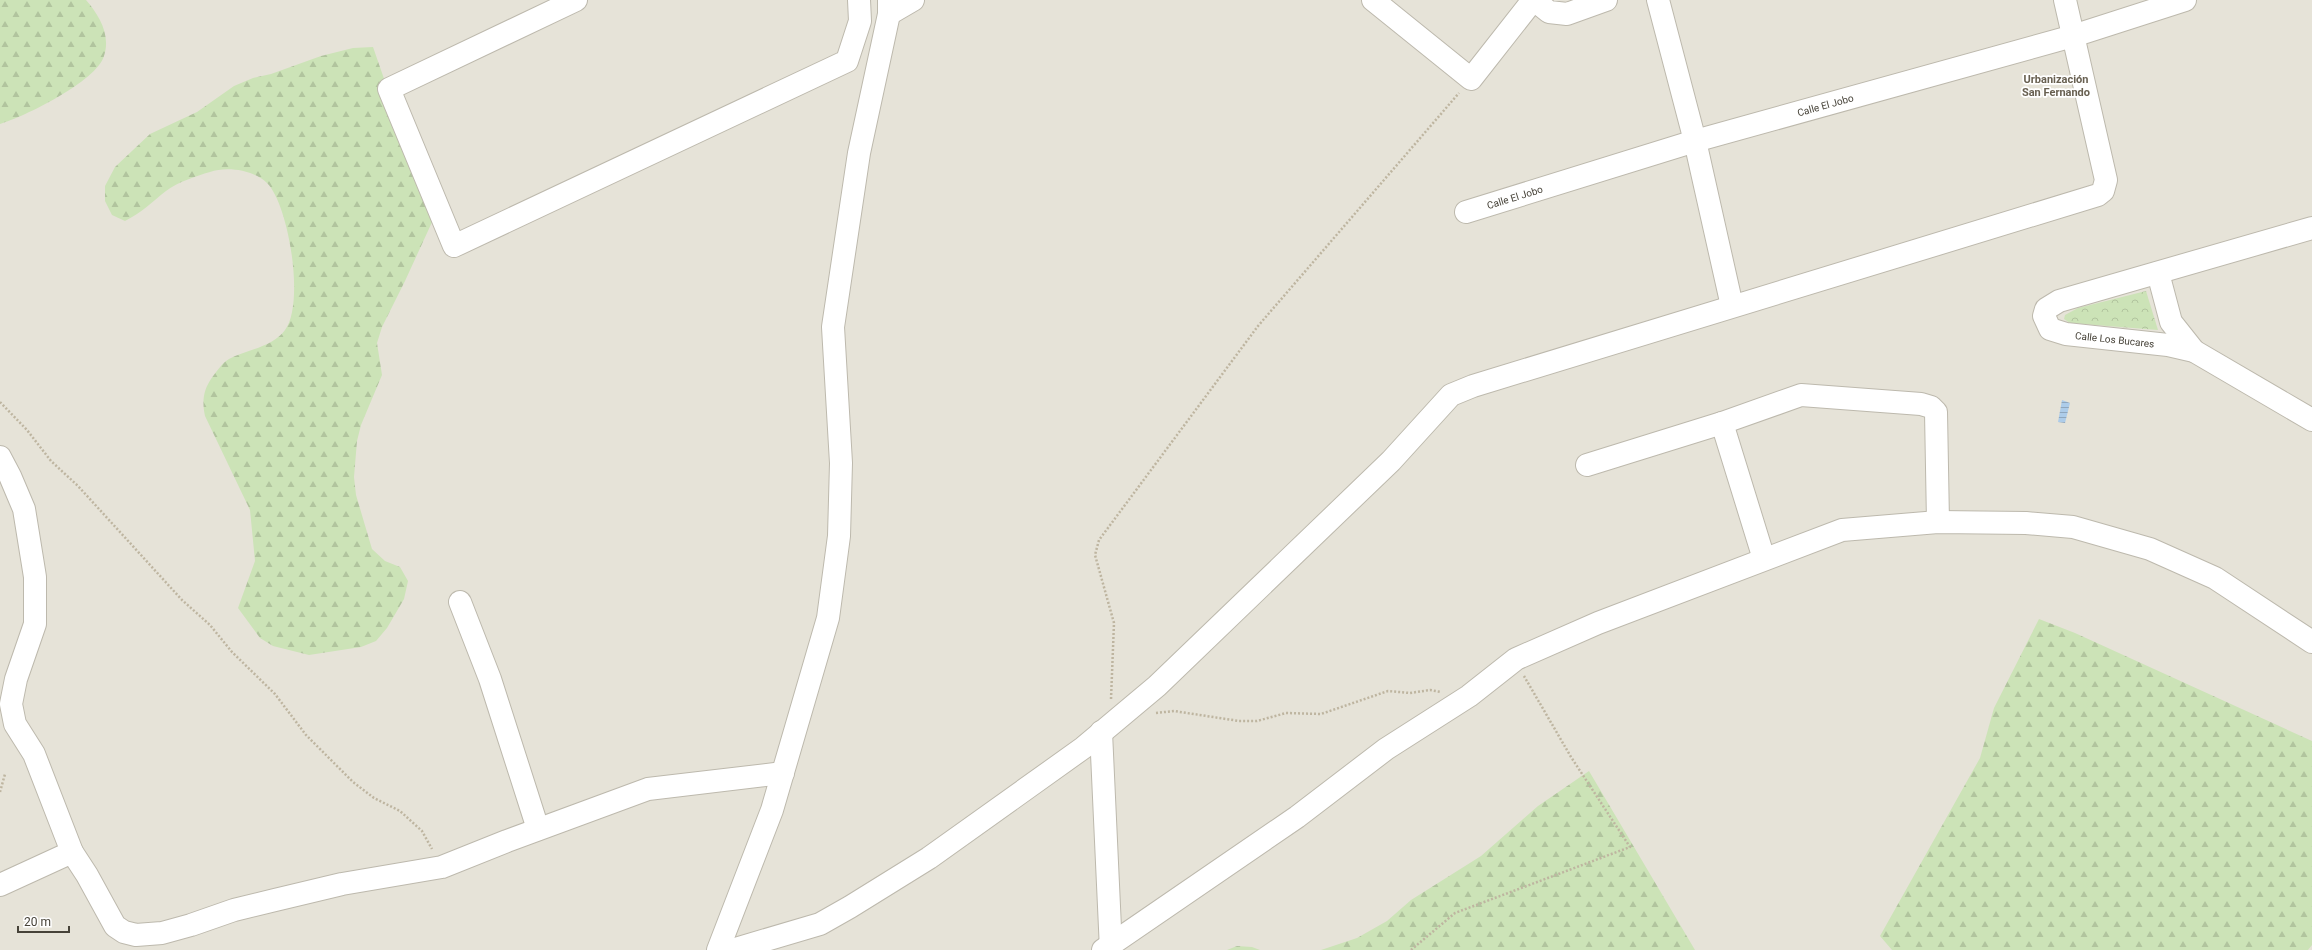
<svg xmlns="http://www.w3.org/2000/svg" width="2312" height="950" viewBox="0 0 2312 950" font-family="Roboto,sans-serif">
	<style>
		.residential { fill: #e6e3d8 }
		.forest { fill: url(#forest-firs) }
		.park { fill: url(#park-crowns) }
		.water { fill: url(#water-rules) }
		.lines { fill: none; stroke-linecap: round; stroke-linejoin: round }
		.minor-casing { stroke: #bdb9ad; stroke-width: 24 }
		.path { stroke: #beb5a0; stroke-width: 2.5; stroke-dasharray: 2 2; stroke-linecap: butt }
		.minor { stroke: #fff; stroke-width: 22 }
		.labels { text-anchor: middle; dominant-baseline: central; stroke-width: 3.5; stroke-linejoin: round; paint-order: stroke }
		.street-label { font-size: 10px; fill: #464238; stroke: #fff }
		.neighbourhood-label { font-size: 11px; font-weight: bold; fill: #686051; stroke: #fff }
	</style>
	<defs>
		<pattern id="forest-firs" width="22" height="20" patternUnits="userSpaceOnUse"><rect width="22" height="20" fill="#cce3b7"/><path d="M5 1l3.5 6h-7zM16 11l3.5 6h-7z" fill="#b1c49e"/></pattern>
		<pattern id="park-crowns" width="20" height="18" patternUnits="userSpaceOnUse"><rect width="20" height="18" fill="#cce3b7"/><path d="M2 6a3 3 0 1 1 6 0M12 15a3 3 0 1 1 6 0" fill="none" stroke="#b1c49e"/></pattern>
		<pattern id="water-rules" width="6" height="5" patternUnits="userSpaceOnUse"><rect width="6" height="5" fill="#adcce9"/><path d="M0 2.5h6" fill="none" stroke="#8fa7be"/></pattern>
	</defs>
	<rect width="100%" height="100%" fill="#f3f1ea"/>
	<path class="residential" d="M0,0H2312V950H0Z"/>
	<path class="forest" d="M0,0H86C99,15 111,35 104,56C97,81 24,117 0,124Z
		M373,47L433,220L405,281L382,327L377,343L382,375L361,425L357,441L354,477L356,495L372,549L385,561L400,567L408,581L404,599L387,628L376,641L361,647L309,655L273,646L260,638L238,608L255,561L250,510L205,416C202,402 203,391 211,379C216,372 222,363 229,359C246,350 273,347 285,330C305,304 289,205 267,183C254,170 227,166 210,172C196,176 178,182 166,191C152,202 141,213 125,221L112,215L105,201V186L115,167L150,134L197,112L234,86L253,78L271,74L321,56L353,48Z
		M2039,619L2075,633L2312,741V945L2308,950H1892L1880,936L1980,758L1994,708Z
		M1589,771L1695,950H1321L1357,938L1387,921L1411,900L1481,856L1538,806Z
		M1237,946L1252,947L1260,950H1227Z"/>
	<path class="park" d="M2146,291L2158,330L2070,323L2064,319L2065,315L2078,308Z"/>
	<path class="water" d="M2062,400L2070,403L2065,423L2058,422Z"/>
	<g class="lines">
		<g class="minor-casing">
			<g id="minor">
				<path d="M576,0L389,89L454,246L847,61L860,21L859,0"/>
				<path d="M1373,0L1471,79L1533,0"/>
				<path d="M1534,0L1549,12L1567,14L1606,0"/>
				<path d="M1658,0L1695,141L1732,306"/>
				<path d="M889,14L913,0"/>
				<path id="s1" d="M1466,212L1695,141L2073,36L2185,0"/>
				<path id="s2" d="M2312,228L2059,301L2046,309L2044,316L2050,329L2066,334L2168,345L2194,351L2312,420"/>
				<path d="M2158,273L2171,322L2194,351"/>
				<path d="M1722,423L1764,559"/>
				<path d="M0,457L10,476L24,509L35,577V624L16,679L11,704L15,724L34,754L72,852"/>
				<path d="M1587,465L1722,423L1801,395L1921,404L1931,407L1936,412L1938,522"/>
				<path d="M460,602L490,679L538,829"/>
				<path d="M1101,732L1111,950"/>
				<path d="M0,885L72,852L87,875L115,926L124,932L136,935L162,933L191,925L234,910L275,900L342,884L442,867L507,841L648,789L783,773"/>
				<path d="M718,950L772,810L828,618L839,536L841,463L833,327L859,153L889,14V0"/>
				<path d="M732,950L820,924L850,907L929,858L1083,748L1157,686L1391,461L1451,395L1473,386L2098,195L2103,191L2106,180L2065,0"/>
				<path d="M1103,950L1297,817L1386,749L1469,696L1516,659L1598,623L1842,530L1938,522L2026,523L2073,527L2150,549L2215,578L2312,642"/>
			</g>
		</g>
		<path class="path" d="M0,402L27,430L51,461L78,486L182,600L210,625L232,652L275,694L306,735L353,782L374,798L400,811L422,831L432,849
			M1111,699L1114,623L1095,555L1099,540L1258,326L1459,93
			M1156,713L1174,711L1239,721H1257L1286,713L1321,714L1388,691L1410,693L1430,690L1441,692
			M0,792L5,774
			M1411,950L1455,913L1630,847L1571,757L1524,676"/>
		<use href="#minor" class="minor"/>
	</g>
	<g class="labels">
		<g class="street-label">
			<text stroke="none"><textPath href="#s1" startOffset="375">Calle El Jobo</textPath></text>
			<text stroke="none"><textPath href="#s1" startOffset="51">Calle El Jobo</textPath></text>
			<text stroke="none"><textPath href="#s2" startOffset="366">Calle Los Bucares</textPath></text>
		</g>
		<g class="neighbourhood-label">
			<text x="2056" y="79">Urbanización<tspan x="2056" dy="13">San Fernando</tspan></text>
		</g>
	</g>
	<path d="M18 926v6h51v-6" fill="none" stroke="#464238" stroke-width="2"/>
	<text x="24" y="926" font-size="12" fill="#464238" stroke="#ffffff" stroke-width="3" paint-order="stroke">20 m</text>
</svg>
